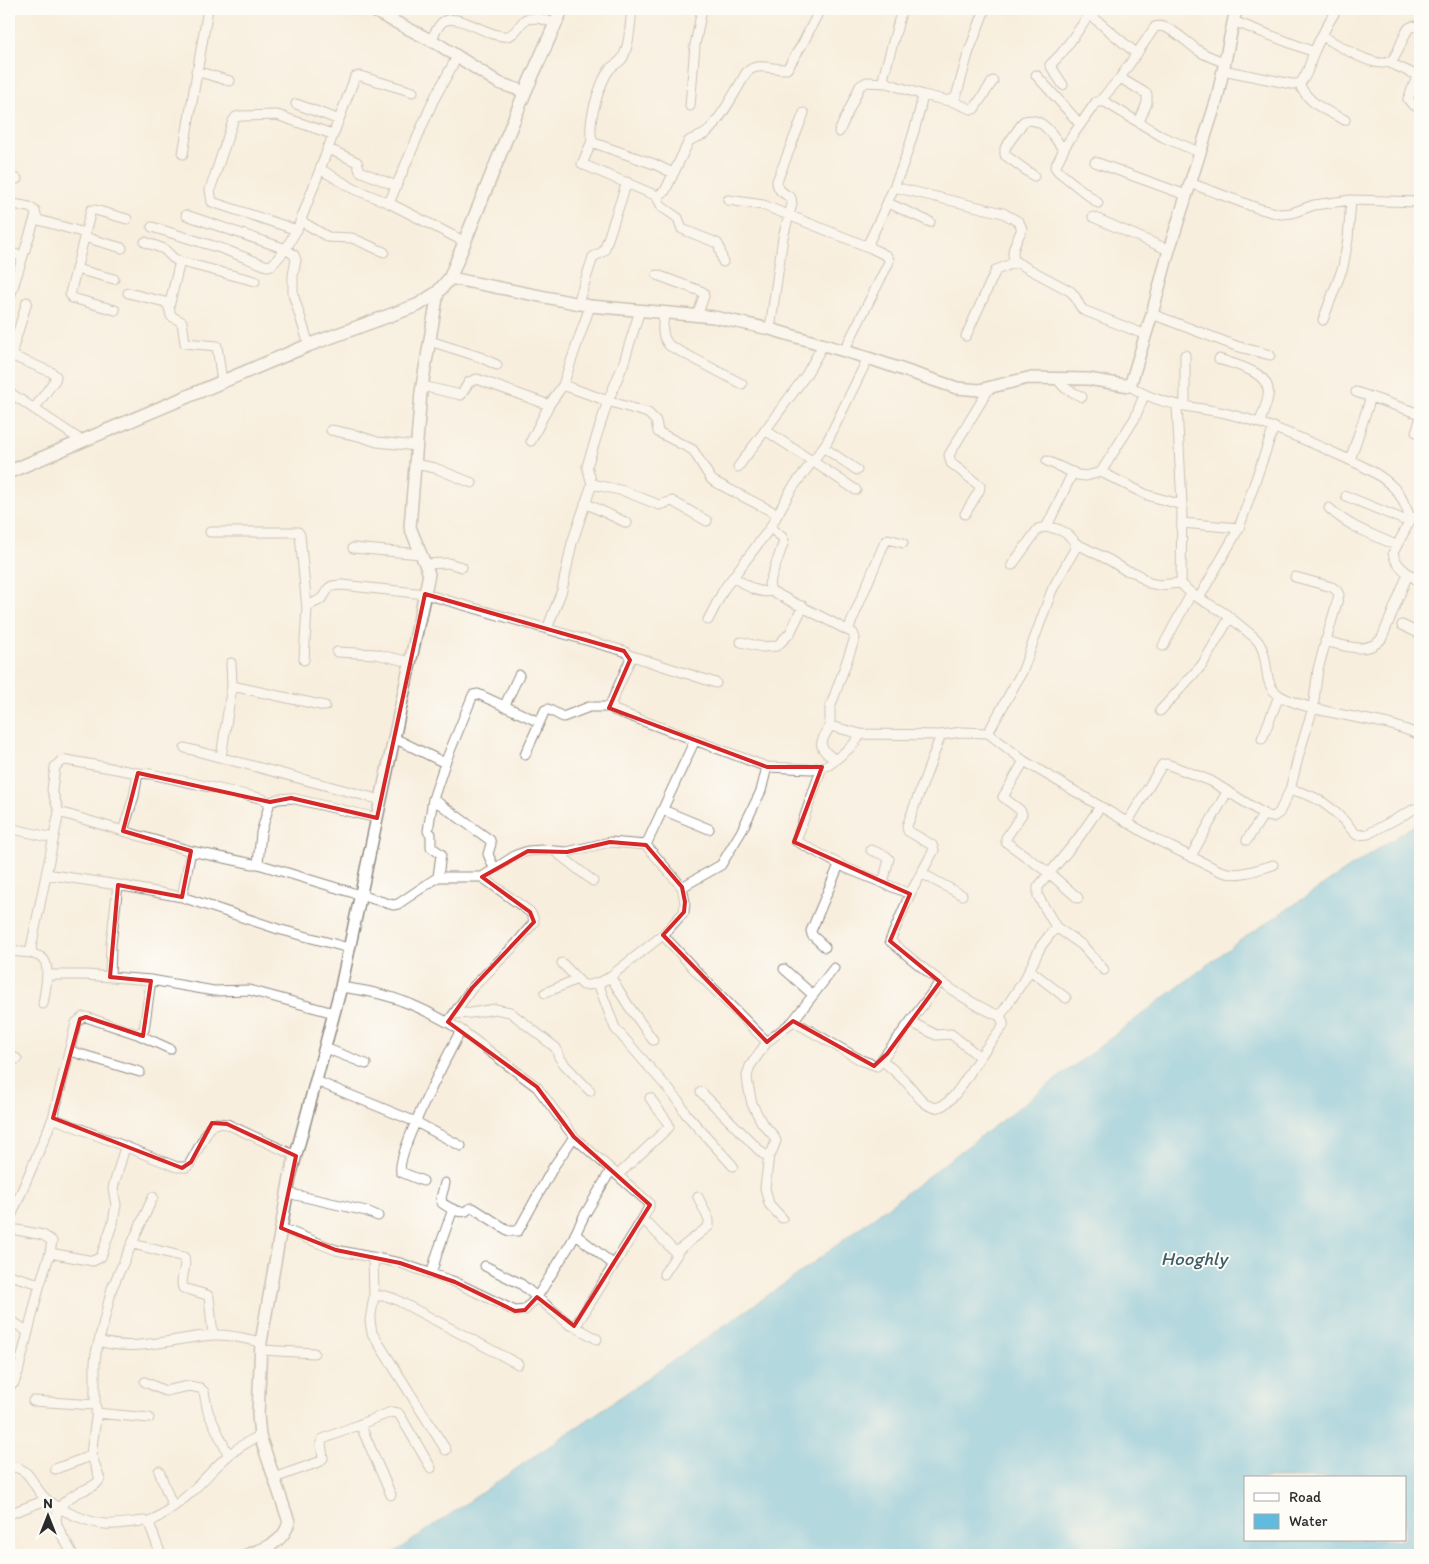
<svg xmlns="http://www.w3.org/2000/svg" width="1429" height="1564" viewBox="0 0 1429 1564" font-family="Itim,sans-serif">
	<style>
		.water { fill: #60bcde; stroke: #467484; fill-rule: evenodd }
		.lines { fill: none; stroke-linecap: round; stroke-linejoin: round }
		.minor-casing { stroke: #928c84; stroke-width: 11 }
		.tertiary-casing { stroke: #928c84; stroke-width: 14 }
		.secondary-casing { stroke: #928c84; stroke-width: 15 }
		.minor { stroke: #fff; stroke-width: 9 }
		.tertiary { stroke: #fff; stroke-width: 11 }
		.secondary { stroke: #fff; stroke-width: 12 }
		.marked { fill: none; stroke: #d62828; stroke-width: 4; stroke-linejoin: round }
		.labels { text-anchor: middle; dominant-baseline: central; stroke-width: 4; stroke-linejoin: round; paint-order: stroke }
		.water-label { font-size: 19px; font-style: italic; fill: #3e5e6a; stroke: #fdfcf7 }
	</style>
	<rect width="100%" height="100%" fill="#fdfcf7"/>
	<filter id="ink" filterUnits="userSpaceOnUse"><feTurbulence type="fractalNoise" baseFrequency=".02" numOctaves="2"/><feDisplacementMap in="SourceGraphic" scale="10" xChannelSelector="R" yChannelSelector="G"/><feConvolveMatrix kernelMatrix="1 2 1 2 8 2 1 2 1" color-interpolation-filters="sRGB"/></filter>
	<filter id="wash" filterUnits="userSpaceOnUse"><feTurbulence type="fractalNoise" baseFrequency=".0096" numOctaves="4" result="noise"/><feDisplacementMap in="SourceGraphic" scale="20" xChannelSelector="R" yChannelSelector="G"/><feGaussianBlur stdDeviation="1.12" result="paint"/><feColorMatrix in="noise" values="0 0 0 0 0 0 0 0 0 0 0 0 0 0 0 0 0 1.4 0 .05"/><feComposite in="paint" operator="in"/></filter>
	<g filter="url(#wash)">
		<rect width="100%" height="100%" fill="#f8eede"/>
		<path class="water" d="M1420,821V1555H391L796,1276L1235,944ZM1245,1478H1405V1540H1245Z"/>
	</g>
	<g filter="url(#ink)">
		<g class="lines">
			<g class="minor-casing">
				<path id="minor" d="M632,9C630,24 630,45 622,59C619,63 613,65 610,69C600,80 584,131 594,143L654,164L673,173
					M902,9L884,75V80L887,83L923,95L949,101L956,97L968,54L985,9
					M1089,14L1137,54
					M1233,21L1314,52
					M1322,36C1336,43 1380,74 1393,59C1400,50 1402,37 1409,28L1413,26L1420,28
					M431,41C434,35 438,24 444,21C461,13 490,39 507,36C516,35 519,24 526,19L538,18L555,23
					M1388,62L1418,76
					M1223,70L1291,84H1299C1308,76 1310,62 1314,52C1321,37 1328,22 1337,9
					M1420,70L1408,99L1412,104L1420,108
					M196,71L230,81
					M1036,75L1080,124
					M1120,78L1147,94V103L1139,122
					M1299,84C1310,105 1325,110 1345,120
					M1063,85L1050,65L1061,54L1088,17V12L1082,9
					M951,101L971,109H974L993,81
					M1100,101L1120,78L1155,27C1168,22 1188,44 1199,51C1207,56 1215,59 1224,62
					M296,104L337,119
					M690,106L695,45L702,9
					M839,132L860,86L867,82L887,83
					M592,141L582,164L657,196L665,191L689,141C694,137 701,137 706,133C720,121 737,89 746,73C758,61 772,70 787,69L803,43L820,9
					M327,148L357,162L360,171L362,172L396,186
					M183,154L208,9
					M1095,162L1186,195
					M320,169L354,189L389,203L465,242
					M1034,176L1005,155V148L1024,121C1043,116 1054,137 1063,149
					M9,178L17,179
					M1190,183L1257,208L1280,214L1292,213L1314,205L1351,200L1420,202
					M894,187L1003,213L1019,222L1022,229C1018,239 1008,253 1016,262L1070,291C1077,296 1077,304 1083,310L1146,335
					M656,195L662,207L678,218L682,229L717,243L719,246L723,262
					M728,200L763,205L871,248
					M9,203L29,207L35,211L36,215L9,300
					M389,203L433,101L457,57
					M888,203L930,222
					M1098,203L1059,172L1055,167L1066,145L1096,102H1105L1163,137L1199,152
					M186,215L286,249L294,255L296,260L293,275V294L309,345
					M1093,217L1169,250
					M35,219L85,233
					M301,221L328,237L352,238L384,252
					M152,227L223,249L267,266L272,265L286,249L299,225L355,77L360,76L413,92
					M297,230L212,202L210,190L233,121L236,117L241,116L277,115L332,134
					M84,237L122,248
					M145,242L164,249L173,258L178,261L255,281
					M9,253L23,256
					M76,269L114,279
					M657,275L703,292L704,296L697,316
					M128,293L165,302L169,307L171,316L182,322L185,343L217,346L222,382
					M27,302L13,348V352L15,357L51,372L56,376L55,380L34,409
					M578,303L593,257L604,251L627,182
					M169,307L180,261
					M115,310L72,298L70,294L91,210H95L127,219
					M664,312C663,326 660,336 670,346L742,384
					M1152,314L1236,346L1270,355
					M1323,320L1343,267L1348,239L1351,200
					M770,329L783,237L792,204L791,198C784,193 777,191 777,181L804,113
					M966,336L996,270L1016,262
					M430,341L480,357L497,365
					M844,351L888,264L889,260L887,256L871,248L869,242C892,195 913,146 923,95
					M1219,359C1236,365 1272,372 1268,396C1267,405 1262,414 1260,422
					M1057,379L1065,388L1082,397
					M563,385L608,401L648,413L656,421L658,432L693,450L711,479L715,482L777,514
					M422,386L461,395L469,382L477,379L549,405
					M1130,386C1160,406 1191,406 1225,413C1266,423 1305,439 1343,457C1361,465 1381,474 1395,489C1403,497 1406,509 1411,519
					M9,392L82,441
					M1356,392L1420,414
					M1177,406L1182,505L1181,583C1192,598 1212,604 1227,615C1236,622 1245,630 1254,637C1271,652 1262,680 1275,692C1291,708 1363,718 1388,724C1399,727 1410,731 1420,735
					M1185,406V355
					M331,430L359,436L377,442L417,446
					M765,430L856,490
					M1416,432L1420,420
					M531,441L549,405L563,385L590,306
					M823,447L857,470
					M1350,460L1371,397
					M1047,461L1078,475L1086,476L1101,472L1147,495L1182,505
					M415,464L435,468L472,483
					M738,467L806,375L823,345
					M1101,472L1135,418L1144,395
					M592,484L624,491L659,505L672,501L707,521
					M1346,496L1409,522
					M585,503L627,523
					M1329,508C1349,527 1371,534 1396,545
					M965,514L979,491L980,486L951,463L949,455L990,387
					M1420,516L1411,519L1393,553C1395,566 1410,575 1420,582
					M1182,523L1239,528
					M1047,526L1073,472
					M770,528L782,537L784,541L769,584L771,591L853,633L855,638L830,708V726L861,734
					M210,532H298L300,535L307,609
					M1075,543L1111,561L1125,570L1136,573L1149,583L1159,585L1181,583
					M353,548L421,554
					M425,564L448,563L462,567
					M733,577C745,584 758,595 771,591
					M1199,598L1239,528L1274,427
					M708,620L724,589L770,528L791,490L827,442L868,358
					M1402,625L1420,634
					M547,629L562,590L572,543L592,484L587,466L608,401L623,365L640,310
					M848,630L884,544L888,539L903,543
					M1325,641C1343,645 1368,656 1382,638L1408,574
					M741,642L762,647L777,646L790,633L803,606
					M1163,646L1191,594
					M337,652L376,654L410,662
					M629,655L716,683
					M304,660L307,607C311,603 318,602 322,598C331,587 325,586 342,585L425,594L624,651L629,655L630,660L611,703L614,710L767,767L811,769L822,767L829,765L852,746L861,734L941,735L962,732L988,733L1024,761L1003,797L1020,810L1022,814L1006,838V842L1049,873L1078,898
					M232,686L325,706
					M504,707L519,675
					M1160,711L1202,665L1230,617
					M830,726C819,745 817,746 835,760
					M988,733L1023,670L1052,590L1076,547C1073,532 1051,524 1038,529L1012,565
					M941,735L907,826L908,831L932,845L934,850L910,894L890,941C924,969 958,999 1000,1016L1026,977L1041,946L1056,927
					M394,738L445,763
					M1262,739L1279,696
					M185,748L381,800
					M525,755L545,710L548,709L563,717L589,707H612
					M221,757L232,686L231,663
					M1024,761L1157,840L1220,871C1238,878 1255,870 1273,865
					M822,767L796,841L846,868L910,894
					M1290,790C1310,793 1327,803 1341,818C1347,823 1351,830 1357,835L1368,834L1420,806
					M433,799L490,840L491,844L488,854L494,868
					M1100,807L1077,840L1038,887V896L1056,927L1082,945L1104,970
					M663,810L709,829
					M59,812L191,851L253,864H258L393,905L398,904L438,877H482L530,912L533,917L534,922L516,944L472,988L448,1022
					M1127,823L1159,770L1162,765L1167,764L1211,781L1267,816L1273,817L1279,813L1290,790L1299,754L1313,708L1318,669L1339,595L1337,591L1332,587L1295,577
					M9,828L53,838
					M123,831L134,796L138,773
					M1247,840L1264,814
					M646,845L695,740
					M871,850L886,856L889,859L883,883
					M556,852L593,881
					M1191,856L1227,792
					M258,864L261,833L270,802
					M921,873L962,895
					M46,874L118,885
					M438,877L441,854L431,847V834L428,831L433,799L445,763L473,695L478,694L539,722
					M482,877L516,855L528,851L542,850L567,852L610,842L646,845
					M682,887L721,865L741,832L761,791L767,767
					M182,897L191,851
					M663,935L699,974L767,1042
					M825,947L812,935L811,931L839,865
					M9,951L32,953
					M562,963L583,985C592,986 599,982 607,979L663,935L684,912L685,902L682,887L646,845
					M784,969L813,995
					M1030,970L1066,998
					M48,975H86L151,980L214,991L249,990L334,1013
					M610,976L628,1005L653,1040
					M110,977L111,944L118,885L182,897L278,929L349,948
					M598,983L615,1028L678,1100L686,1114L733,1166
					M341,987C361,990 382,993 402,1001C422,1008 442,1019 461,1030L537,1087L574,1137L649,1203V1207L642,1220L648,1224L677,1254L664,1274
					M545,993L577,979
					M43,1004C44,995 52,964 42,958C39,955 35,956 32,953L31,948L59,812L52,790L55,767L60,762L66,760L138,773L151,774L260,798L270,802L278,799L291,798L377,818
					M454,1014L471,1013L495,1009L510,1012L556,1048L559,1057L565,1065L590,1091
					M793,1021L861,1060L877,1066L940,982
					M911,1022L936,1035L951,1034L980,1057
					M137,1034L170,1049
					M325,1048L366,1064
					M70,1051L140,1072
					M9,1055L17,1059
					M882,1060C890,1067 898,1074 905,1081C914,1089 920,1103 932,1107C950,1112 968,1074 976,1063C984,1050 994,1038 1003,1026V1022L1000,1016
					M316,1081L416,1122L461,1146
					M701,1092L763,1154L766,1155L771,1154L776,1141L773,1135L762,1123L752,1104L748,1085L747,1076L750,1066L767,1042L793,1021L834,968
					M53,1118L177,1167H186L189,1165L210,1127L216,1123L227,1124L296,1156
					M769,1155L765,1188L769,1204L782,1218
					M618,1175L669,1127L668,1123L650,1098
					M423,1181L401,1172C395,1154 450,1051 461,1030
					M445,1183L441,1198L442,1203C448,1207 458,1214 466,1211C468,1209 470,1208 473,1208L509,1231H518L554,1166L574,1137
					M287,1193L366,1211L378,1216
					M9,1221L53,1118L76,1023L83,1017H86L137,1034L144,1030L151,980
					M281,1228L336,1250L400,1263L455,1282L515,1311L525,1310L537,1297L571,1243L584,1216L611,1170
					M575,1234L614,1265
					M133,1244L184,1257C188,1267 179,1278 183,1288L207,1295L209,1297L213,1335
					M676,1252L709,1226V1220L698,1197
					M50,1253L93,1261L101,1257L113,1222L116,1205L113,1188L125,1147
					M373,1257L374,1296L370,1321L372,1333L446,1450
					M485,1266L521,1284L570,1325L574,1326L577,1324L642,1220
					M9,1275L40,1284
					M431,1275L437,1254L453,1209
					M374,1296H386L395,1299L518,1364
					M9,1319L28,1332
					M574,1326L597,1339
					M99,1341C134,1353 178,1337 215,1335C229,1334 247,1339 261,1342
					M261,1350L314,1353
					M145,1382L165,1391L189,1386L200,1388L204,1392L208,1412L228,1454
					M9,1386L14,1383L18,1372L40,1284L50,1253L52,1241L43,1235L17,1230
					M33,1401L95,1405
					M96,1413L149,1418
					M360,1424L391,1495
					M9,1466C33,1469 30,1484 45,1498C56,1509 89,1523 105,1524C118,1525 132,1522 144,1521L149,1523C162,1514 176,1506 188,1495C213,1472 227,1450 260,1436
					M55,1469L91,1456
					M159,1471L173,1507
					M274,1478L319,1462L323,1458L321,1443L323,1439L391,1412L398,1413L401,1417L431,1468
					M9,1514L46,1500
					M149,1523L161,1555
					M73,1555C68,1545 60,1534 57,1524C52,1507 72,1495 84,1490C91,1487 97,1485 100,1479L91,1454L97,1411L95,1405V1362L96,1353L112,1288L153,1197"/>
			</g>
			<g class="tertiary-casing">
				<path id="tertiary" d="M370,9L438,44L499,83L525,92
					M450,278L590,306L714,317L770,329L868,358L957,388L979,390L1028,378L1088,379L1130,386L1152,314L1169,250L1217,99L1236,9
					M247,1555C266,1547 283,1544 289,1522L260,1436L258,1415L261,1342L290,1177L341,987L429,574L410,527L421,392L438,292"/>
			</g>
			<g class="secondary-casing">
				<path id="secondary" d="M9,472L309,345L418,305L438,292L450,278L525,92L562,9"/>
			</g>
			<use href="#minor" class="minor"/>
			<use href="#tertiary" class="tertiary"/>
			<use href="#secondary" class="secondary"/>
		</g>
	</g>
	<path d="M0 0H1429V1564H0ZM425,594L624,651L630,660L609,708L767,767H822L794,842L910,894L890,941L940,982L887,1054L874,1066L793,1021L767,1042L663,935L684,912L685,902L682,887L646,845L610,842L567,852L528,851L482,877L530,912L534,922L472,988L448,1022L537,1087L574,1137L650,1205L574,1326L537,1297L525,1310L515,1311L455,1282L400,1263L336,1250L281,1228L296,1156L227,1124L212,1123L191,1162L182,1168L53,1118L80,1019L86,1017L143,1036L151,981L110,977L118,885L182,897L191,851L123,831L138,773L270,802L291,798L377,818Z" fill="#f8eede" fill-opacity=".55" fill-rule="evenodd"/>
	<path class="marked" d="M425,594L624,651L630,660L609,708L767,767H822L794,842L910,894L890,941L940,982L887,1054L874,1066L793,1021L767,1042L663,935L684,912L685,902L682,887L646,845L610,842L567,852L528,851L482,877L530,912L534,922L472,988L448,1022L537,1087L574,1137L650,1205L574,1326L537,1297L525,1310L515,1311L455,1282L400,1263L336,1250L281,1228L296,1156L227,1124L212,1123L191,1162L182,1168L53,1118L80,1019L86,1017L143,1036L151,981L110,977L118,885L182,897L191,851L123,831L138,773L270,802L291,798L377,818Z"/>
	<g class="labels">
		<g class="water-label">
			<text x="1194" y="1258">Hooghly</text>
		</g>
	</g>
	<rect width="1429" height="1564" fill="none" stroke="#fdfcf7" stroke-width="30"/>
	<rect x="1244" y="1476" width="162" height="65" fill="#fdfcf7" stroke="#a9a8a5"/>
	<rect x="1254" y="1493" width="25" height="8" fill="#ffffff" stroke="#a9a8a5"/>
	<text x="1289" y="1502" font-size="15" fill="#2b2b2b">Road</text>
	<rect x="1254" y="1514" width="25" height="15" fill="#60bcde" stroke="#a9a8a5"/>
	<text x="1289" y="1526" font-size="15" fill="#2b2b2b">Water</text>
	<g transform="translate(48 1516)" stroke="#fdfcf7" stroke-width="4" paint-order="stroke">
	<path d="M0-4L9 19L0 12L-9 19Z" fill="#2b2b2b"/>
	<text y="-8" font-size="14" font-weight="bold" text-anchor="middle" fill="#2b2b2b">N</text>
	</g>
</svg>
